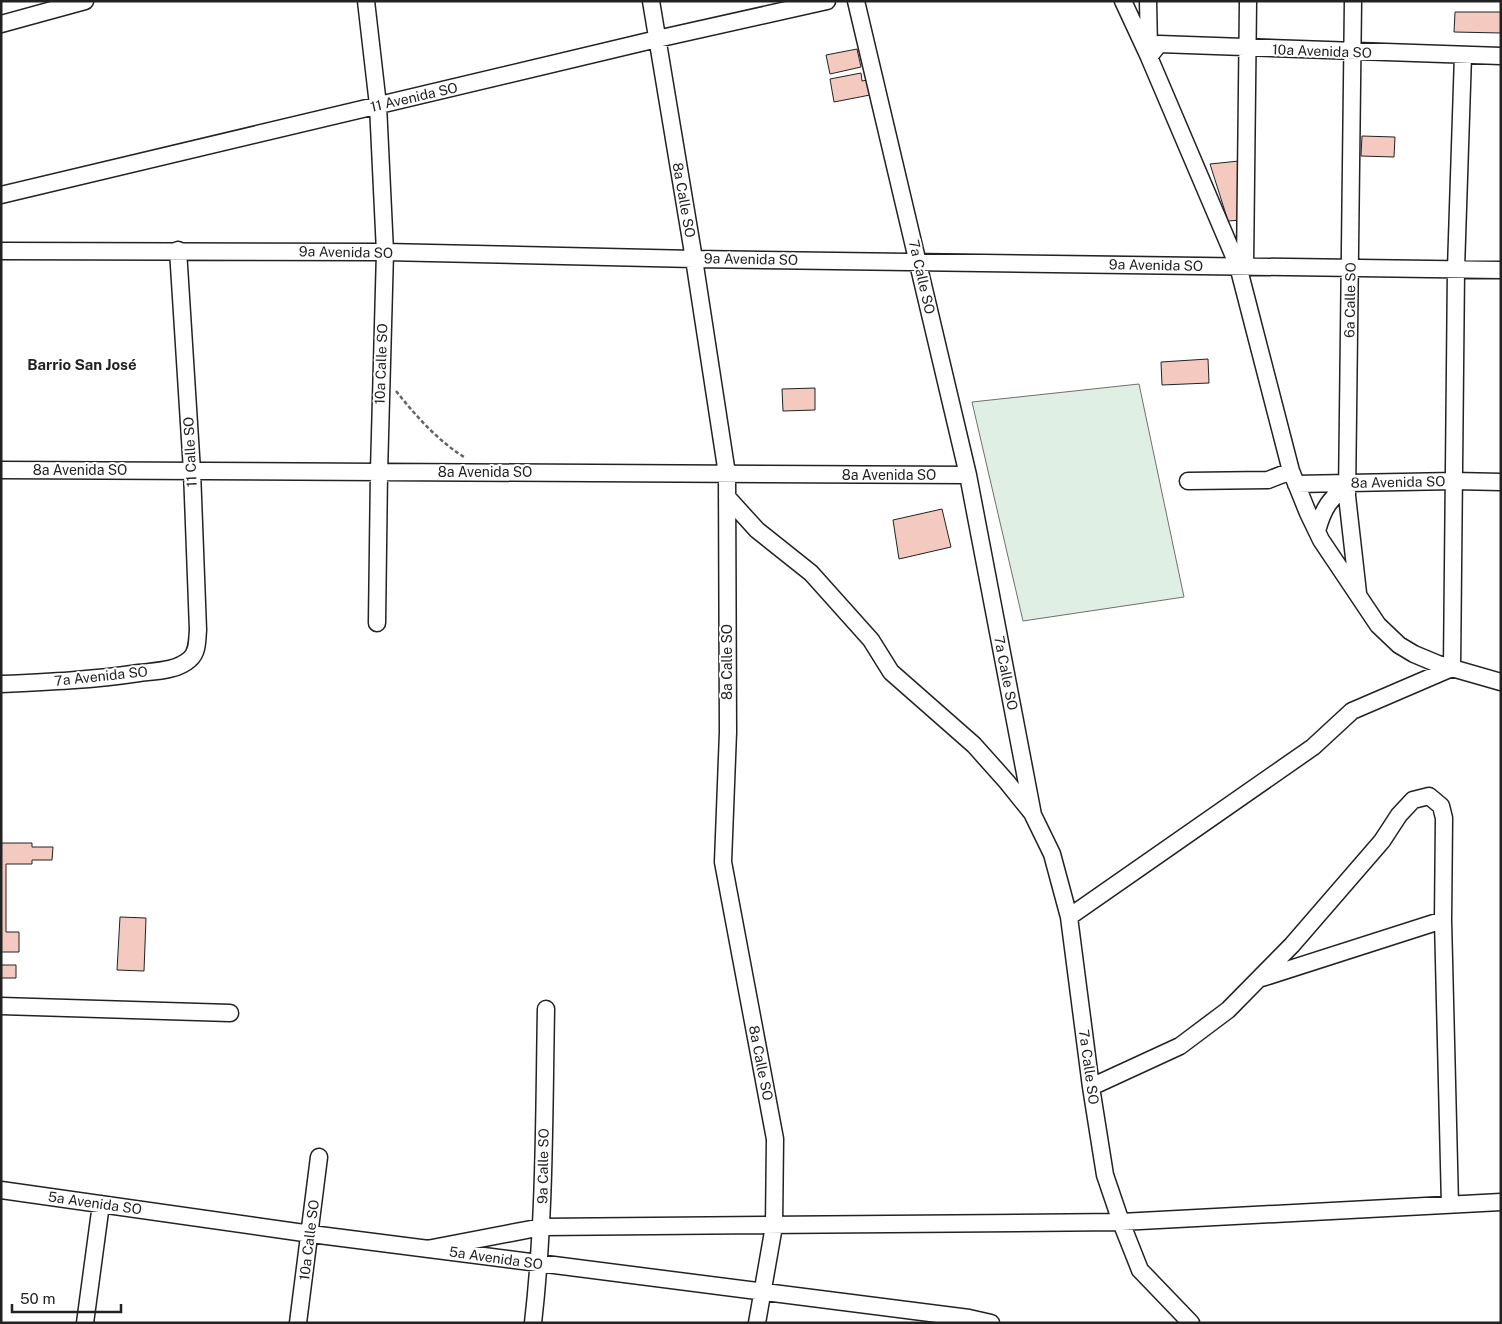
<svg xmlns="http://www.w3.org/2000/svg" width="1502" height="1324" viewBox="0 0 1502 1324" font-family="'Public Sans',sans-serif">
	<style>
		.green { fill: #e0efe3; stroke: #6f6f6f }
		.building { fill: #f3c9c0; stroke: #222 }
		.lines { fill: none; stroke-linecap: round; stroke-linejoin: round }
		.minor-casing { stroke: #222; stroke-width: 19 }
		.path { stroke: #646464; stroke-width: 2.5; stroke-dasharray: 4 2.5; stroke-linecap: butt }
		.minor { stroke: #fff; stroke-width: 16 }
		.labels { text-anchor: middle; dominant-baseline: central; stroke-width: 4; stroke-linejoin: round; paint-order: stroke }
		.street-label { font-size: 14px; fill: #222; stroke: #fff }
		.neighbourhood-label { font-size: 15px; font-weight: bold; fill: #222; stroke: #fff }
	</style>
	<rect width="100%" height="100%" fill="#fff"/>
	<path class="green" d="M1139,384L1184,597L1023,621L972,402Z"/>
	<path class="building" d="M1455,12H1501V33L1454,32Z
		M857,49L861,67L830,74L826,55Z
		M861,73L862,81L867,80L870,95L834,102L830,79Z
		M1362,136L1395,137L1394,157L1361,156Z
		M1239,161L1242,220L1228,221L1210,164Z
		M1208,359L1209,383L1162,385L1161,362Z
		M815,388V410L783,411L782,389Z
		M942,509L951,547L899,559L893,520Z
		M1,843H32V847H53L52,860H32V864H6V932H19V952H1Z
		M120,917L146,918L144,971L117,970Z
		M1,965H16V978H1Z"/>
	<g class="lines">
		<g class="minor-casing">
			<path id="minor" d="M366,1L378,105L385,252L379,472L377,623
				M651,1L694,259L727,474L728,732L723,862L775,1139L774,1226L757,1323
				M856,1L968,475L1033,815L1052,854L1069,917L1091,1087L1105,1175L1121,1222L1140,1270L1191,1323
				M1123,1L1149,57L1238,266L1291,471L1308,513L1321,540L1378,625L1399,645L1414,654L1438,664L1501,682
				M1148,1L1149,49
				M1353,1L1347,496L1358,593
				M1,24L85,1
				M1149,57L1159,44L1501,56
				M1,195L657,39L827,1
				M1,251L385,252L694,259L1501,270
				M1245,266L1248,1
				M1,470L968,475
				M1188,481L1268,480L1291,471
				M1296,484L1454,481L1501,482
				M727,497L757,530L811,573L871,640L891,672L974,745L1007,782L1032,813
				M1317,531C1324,506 1329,501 1348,483
				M1,684C48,682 93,680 139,673C156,671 177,671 190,659C198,652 197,640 198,630L192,471L178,250
				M1069,917L1313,747L1352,711L1452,668L1456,269L1463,55
				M1262,978L1443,920
				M1,1006L230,1013
				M1091,1087L1180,1046L1228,1010L1292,945L1382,841L1399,815L1413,800L1429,796L1441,806L1444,818L1443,920L1450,1205
				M1,1190L311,1234L969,1318L991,1323
				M427,1249L542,1227L1121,1222L1501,1202
				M85,1323L101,1204
				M298,1323L319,1157
				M533,1323C545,1219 544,1114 546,1009"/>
		</g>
		<path class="path" d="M396,391C416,416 437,440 464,457"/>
		<use href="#minor" class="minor"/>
	</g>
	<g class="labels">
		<g class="street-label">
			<text transform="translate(1322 51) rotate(2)">10a Avenida SO</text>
			<text transform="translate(414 97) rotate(-13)">11 Avenida SO</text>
			<text transform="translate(684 200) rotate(80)">8a Calle SO</text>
			<text transform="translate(346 252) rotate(1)">9a Avenida SO</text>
			<text transform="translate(751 259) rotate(1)">9a Avenida SO</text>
			<text transform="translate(1156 265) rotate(1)">9a Avenida SO</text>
			<text transform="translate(922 277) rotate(77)">7a Calle SO</text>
			<text transform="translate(1350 300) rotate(-89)">6a Calle SO</text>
			<text transform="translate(381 364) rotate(-88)">10a Calle SO</text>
			<text transform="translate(190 452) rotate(-93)">11 Calle SO</text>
			<text x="80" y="470">8a Avenida SO</text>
			<text x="485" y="472">8a Avenida SO</text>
			<text x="889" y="475">8a Avenida SO</text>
			<text transform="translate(1398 482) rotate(-1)">8a Avenida SO</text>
			<text transform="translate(727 662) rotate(-90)">8a Calle SO</text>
			<text transform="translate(1006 673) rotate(79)">7a Calle SO</text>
			<text transform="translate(101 676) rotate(-6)">7a Avenida SO</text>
			<text transform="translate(761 1063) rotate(79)">8a Calle SO</text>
			<text transform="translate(1089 1067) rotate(82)">7a Calle SO</text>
			<text transform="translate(543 1166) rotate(-89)">9a Calle SO</text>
			<text transform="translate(95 1203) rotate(8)">5a Avenida SO</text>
			<text transform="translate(309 1240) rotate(-83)">10a Calle SO</text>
			<text transform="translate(496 1258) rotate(8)">5a Avenida SO</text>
		</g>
		<g class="neighbourhood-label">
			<text x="82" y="364">Barrio San José</text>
		</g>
	</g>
	<rect width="1502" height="1324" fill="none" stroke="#222222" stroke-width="5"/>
	<path d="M12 1304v8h109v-8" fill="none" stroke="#222222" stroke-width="2.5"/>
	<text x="20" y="1304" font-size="15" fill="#222222" stroke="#ffffff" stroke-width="4" paint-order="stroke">50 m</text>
</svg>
